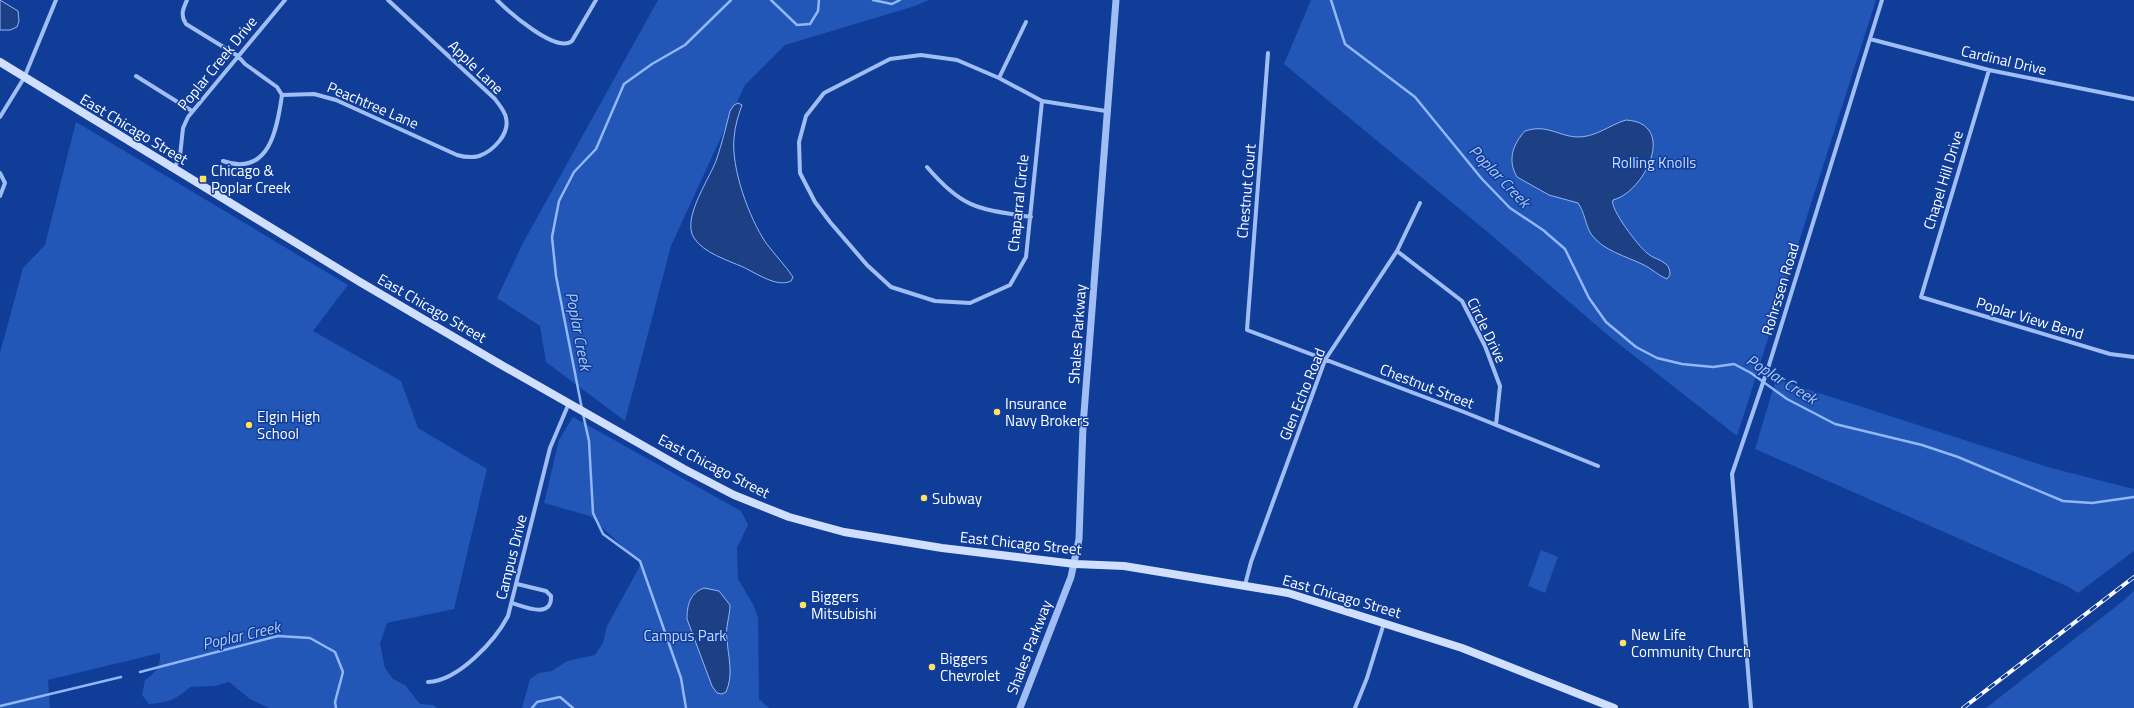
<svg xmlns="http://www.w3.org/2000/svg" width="2134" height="708" viewBox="0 0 2134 708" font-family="'Titillium Web',sans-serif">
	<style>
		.green { fill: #2256b7 }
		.water { fill: #1d3f83; stroke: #92b7f8 }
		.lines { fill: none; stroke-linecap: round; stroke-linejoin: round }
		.stream { stroke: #92b7f8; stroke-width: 2.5 }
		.minor { stroke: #a0bef4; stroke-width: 4 }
		.tertiary { stroke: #a0bef4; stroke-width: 7 }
		.secondary { stroke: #d0dffd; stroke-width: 8 }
		.rail-casing { stroke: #fff; stroke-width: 4 }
		.rail { stroke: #103d98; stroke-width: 2.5; stroke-dasharray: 8; stroke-linecap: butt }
		.poi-dot { fill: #ffe264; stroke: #103d98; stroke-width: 1.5 }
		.labels { text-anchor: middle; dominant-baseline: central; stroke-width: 3; stroke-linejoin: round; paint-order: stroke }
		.street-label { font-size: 15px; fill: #fff; stroke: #103d98 }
		.park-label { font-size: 15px; fill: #c9dbfe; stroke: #103d98 }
		.poi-label { font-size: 15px; fill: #fff; stroke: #103d98; text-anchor: start }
		.water-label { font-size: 16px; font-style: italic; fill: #adc9fb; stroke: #103d98 }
	</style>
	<rect width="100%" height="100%" fill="#103d98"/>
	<path class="green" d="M658,0H929L915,6L785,45L745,85L671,246L625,421L546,362L540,326L497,298L523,243Z
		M1311,0H1876L1737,436L1610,337L1490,234L1284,64Z
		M76,122L348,285L313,331L401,381L418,428L487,469L454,609L387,623L380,644L385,668L393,679L405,685L420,704L433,705L437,708H269L250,699L229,682L215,686L190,687C177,699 167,703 149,704L142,695L145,680C155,673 161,666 160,653L48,680L50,708H0V353L23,268L45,245Z
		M1776,379L2051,468L2134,489V551L2078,593L2069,587L1755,449Z
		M573,417L741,511L748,525L737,548L738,579L754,606L758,618L759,699L769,708H522L530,679L539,673L552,671L567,661L595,655L603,643L607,626L641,564L590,516L544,503L559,440Z
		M1541,550L1558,557L1545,593L1528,586Z
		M2134,591V708H1986L2123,601Z"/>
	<path class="water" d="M0,0L18,11L19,21L17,27L10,30H0Z
		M738,103L742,105C738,116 735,126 734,138C731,168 749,218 766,243C775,255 785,265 793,277L791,281C777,288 756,273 743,267C727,260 704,253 694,238C681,218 711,177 717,158C722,143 726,127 730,111L734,105Z
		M1626,120C1678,123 1645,192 1613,200C1609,208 1639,247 1647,253C1652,258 1660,259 1666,264C1669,267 1670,270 1670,275L1667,279C1659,276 1652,269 1644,265C1626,256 1603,251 1591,234C1585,224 1585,213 1578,203L1549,195L1517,177C1507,160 1513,144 1525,131C1546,124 1556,135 1576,137C1595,138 1609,125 1626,120Z
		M704,588L719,591L730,605C730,616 725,628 727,639C728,657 734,674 726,692L722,694L717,693L712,686L687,619C687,605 690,593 704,588Z"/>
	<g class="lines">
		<path class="stream" d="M771,0L797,25L810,24L818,11L819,0
			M873,0L892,4L900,0
			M1331,0L1345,44L1415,97L1482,179L1510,208L1543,230L1565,249L1589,298L1606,322L1636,347L1657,358L1682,364L1713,367L1734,364L1751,373L1787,399L1835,424L1922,445L1958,457L2063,501L2092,503L2134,497
			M582,409L556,276L552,237L559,201L574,172L596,149L624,84L652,64L685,45L731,0
			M583,414L589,441L593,513L603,534L640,561L681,678L686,708
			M140,672L278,636L310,638L335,652L343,672L335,702L336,708
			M0,706L121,677
			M532,708L537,702L560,697L573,708"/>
		<path class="minor" d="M187,0C183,9 180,15 186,24L238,56L245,64L277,87L282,95L314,94L336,100L457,155C464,157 472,158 479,156C493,151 510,134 506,118C505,111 499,105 495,99L388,0
			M497,0C508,11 556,54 572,41L596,0
			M1870,39L1989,70L2134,99
			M1268,53L1247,330L1464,412L1598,466
			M921,55L957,60L999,78L1042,101L1026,257L1010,285L970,303L935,301L891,287L867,265L830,222L815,202L800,173L799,142L806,116L824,93L890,59Z
			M1989,70L1921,297L2110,354L2134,357
			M136,76L192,111
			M999,78L1026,22
			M1042,101L1106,111
			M0,117L24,78L56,0
			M223,161C269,177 277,130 282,95
			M927,167C963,209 978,209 1031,217
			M174,169L180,156L183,128L188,117L285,0
			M0,173L5,183L0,196
			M1397,251L1462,301L1485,346L1500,386L1496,425
			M1245,585L1251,562L1325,360L1397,251L1420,203
			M512,603C525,607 552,619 551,596L546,591L517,584
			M428,682C458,681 495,641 508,616L550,448L569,403
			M1355,708L1367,678L1384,623
			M1751,708L1732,474L1769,365L1882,0"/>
		<path class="tertiary" d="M1020,708L1071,577L1079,539L1083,426L1116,0"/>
		<path class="secondary" d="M0,62L360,282L498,363L684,469L734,495L789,517L844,532L942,548L1075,564L1124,566L1288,593L1462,648L1614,708"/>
		<g class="rail-casing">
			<path id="rail" d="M1963,708L2134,577"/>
		</g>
		<use href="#rail" class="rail"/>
	</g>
	<g class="poi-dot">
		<rect x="199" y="175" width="8" height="8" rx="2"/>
		<circle cx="997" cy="412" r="4"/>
		<circle cx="249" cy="425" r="4"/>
		<circle cx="924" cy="498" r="4"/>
		<circle cx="803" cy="605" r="4"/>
		<circle cx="1623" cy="643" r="4"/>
		<circle cx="932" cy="667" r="4"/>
	</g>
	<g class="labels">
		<g class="street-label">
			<text transform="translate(2004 60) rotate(13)">Cardinal Drive</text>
			<text transform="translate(217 63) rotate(-51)">Poplar Creek Drive</text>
			<text transform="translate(476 67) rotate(44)">Apple Lane</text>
			<text transform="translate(373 105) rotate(23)">Peachtree Lane</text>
			<text transform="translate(134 129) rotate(31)">East Chicago Street</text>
			<text transform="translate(1943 180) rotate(-73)">Chapel Hill Drive</text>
			<text transform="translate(1246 191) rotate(-85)">Chestnut Court</text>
			<text transform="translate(1018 203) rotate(-84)">Chaparral Circle</text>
			<text transform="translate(1780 289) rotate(-73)">Rohrssen Road</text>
			<text transform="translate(432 308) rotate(30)">East Chicago Street</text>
			<text transform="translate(2030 318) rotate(17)">Poplar View Bend</text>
			<text transform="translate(1487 330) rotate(64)">Circle Drive</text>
			<text transform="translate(1077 334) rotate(-86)">Shales Parkway</text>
			<text transform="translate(1427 386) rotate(21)">Chestnut Street</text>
			<text transform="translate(1302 394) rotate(-68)">Glen Echo Road</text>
			<text transform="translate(714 466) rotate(27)">East Chicago Street</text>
			<text transform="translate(1021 543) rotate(6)">East Chicago Street</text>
			<text transform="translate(511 557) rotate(-76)">Campus Drive</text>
			<text transform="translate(1342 596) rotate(16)">East Chicago Street</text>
			<text transform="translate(1029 647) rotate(-69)">Shales Parkway</text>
		</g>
		<g class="park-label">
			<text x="1654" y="162">Rolling Knolls</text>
			<text x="685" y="635">Campus Park</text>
		</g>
		<g class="poi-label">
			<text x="211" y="170">Chicago &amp;<tspan x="211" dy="17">Poplar Creek</tspan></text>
			<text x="1005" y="403">Insurance<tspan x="1005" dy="17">Navy Brokers</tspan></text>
			<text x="257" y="416">Elgin High<tspan x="257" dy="17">School</tspan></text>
			<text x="932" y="498">Subway</text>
			<text x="811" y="596">Biggers<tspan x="811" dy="17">Mitsubishi</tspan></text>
			<text x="1631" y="634">New Life<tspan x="1631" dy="17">Community Church</tspan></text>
			<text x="940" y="658">Biggers<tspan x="940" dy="17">Chevrolet</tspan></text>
		</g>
		<g class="water-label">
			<text transform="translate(1500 176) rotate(46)">Poplar Creek</text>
			<text transform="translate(579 331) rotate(79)">Poplar Creek</text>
			<text transform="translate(1782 379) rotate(32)">Poplar Creek</text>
			<text transform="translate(241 635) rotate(-13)">Poplar Creek</text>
		</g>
	</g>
</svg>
